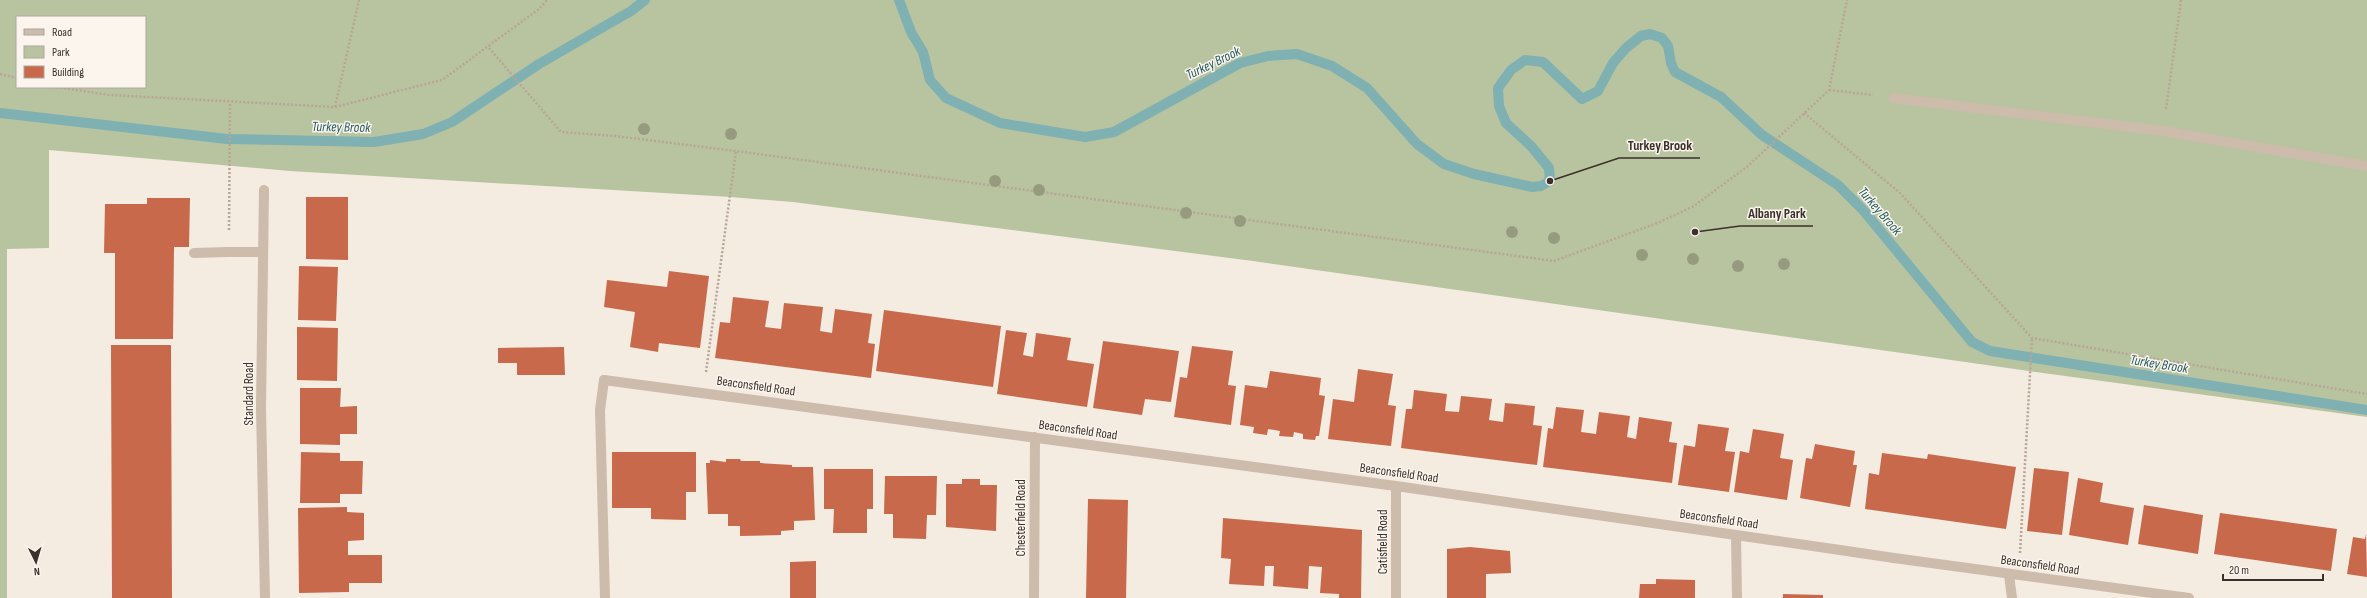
<svg xmlns="http://www.w3.org/2000/svg" width="2367" height="598" viewBox="0 0 2367 598" font-family="'Sofia Sans Condensed',sans-serif">
	<style>
		.green { fill: #b8c4a0; fill-rule: evenodd }
		.lines { fill: none; stroke-linecap: round; stroke-linejoin: round }
		.stream { stroke: #7fb0b2; stroke-width: 10 }
		.building { fill: #c8694b }
		.path { stroke: #b9a596; stroke-width: 2.5; stroke-dasharray: 2 2; stroke-linecap: butt }
		.lane { stroke: #cdbbac; stroke-width: 10 }
		.street { stroke: #cdbbac; stroke-width: 10 }
		.tree { fill: #969b7f }
		.labels { text-anchor: middle; dominant-baseline: central; stroke-width: 3; stroke-linejoin: round; paint-order: stroke }
		.street-label { font-size: 13px; fill: #3b302b; stroke: #fbf5ee }
		.water-label { font-size: 14px; font-style: italic; fill: #1f5a5e; stroke: #fbf5ee }
		.leader { fill: none; stroke: #3b302b; stroke-width: 1.5 }
		.callout-dot { fill: #3b302b; stroke: #fbf5ee; stroke-width: 1.5 }
		.callout-label { font-size: 14px; text-anchor: middle; font-weight: bold; fill: #3b302b; stroke: #fbf5ee; stroke-width: 3; stroke-linejoin: round; paint-order: stroke }
	</style>
	<rect width="100%" height="100%" fill="#f4ebe1"/>
	<path class="green" d="M0,0H2367V417L2029,371L1253,261L793,202L731,197L290,171L49,150V248L7,249V598H0ZM17,17H145V87H17Z"/>
	<g class="lines">
		<path class="stream" d="M899,0L911,32L923,52L930,80L946,98L1000,123L1085,137L1114,132L1240,63L1268,56L1297,54L1332,66L1367,88L1417,144L1444,164L1474,174L1532,187L1541,186L1550,181L1549,168L1531,146L1506,123L1499,106L1498,88L1511,70L1525,60L1543,62L1582,99L1598,91L1613,63L1626,48L1641,36L1650,34L1662,38L1668,46L1671,63L1675,72L1721,97L1762,135L1838,185L1863,210L1972,342L1990,351L2367,410
			M0,113L227,139L374,142L423,134L452,122L539,64L631,11L645,0"/>
	</g>
	<path class="building" d="M306,197H348V260L306,259Z
		M147,198H190L189,247H174L173,339H115V253H104L105,204H147Z
		M299,266L338,267L336,321L298,320Z
		M669,271L709,276L700,348L659,343L658,352L630,347L635,312L604,307L607,280L667,287Z
		M733,297L769,301L765,327L781,329L784,303L823,307L820,331L832,333L835,309L872,314L868,343L875,344L871,378L715,358L720,322L730,323Z
		M884,310L1001,326L993,387L876,371Z
		M297,327L338,328L337,381L297,380Z
		M1006,330L1027,333L1023,355L1033,357L1036,333L1071,338L1067,360L1094,364L1087,407L997,394Z
		M1103,341L1179,351L1171,402L1145,399L1142,415L1093,408Z
		M111,345H171L172,598H112Z
		M1192,346L1233,351L1228,385L1236,386L1231,425L1174,417L1180,377L1187,378Z
		M564,347L565,375H517V363H498V348Z
		M1358,369L1393,374L1388,405L1396,406L1391,446L1328,439L1333,399L1354,402Z
		M1270,371L1321,378L1319,395L1325,396L1319,436H1316L1315,440L1303,439V434L1294,432L1293,437L1279,436L1280,431L1268,429L1267,435L1253,433L1254,427L1240,425L1245,385L1267,388Z
		M300,388H341L340,407L357,406V434H340V445L300,444Z
		M1414,390L1447,394L1445,411L1459,412L1461,396L1492,399L1489,420L1503,422L1505,403L1535,406L1533,425L1542,426L1537,465L1401,448L1406,409H1412Z
		M1556,407L1584,410L1581,432L1596,434L1599,412L1630,416L1627,437L1636,439L1639,417L1672,422L1669,442L1677,443L1672,483L1543,467L1548,428L1553,429Z
		M1698,424L1729,428L1725,451L1735,452L1729,492L1678,485L1684,445L1695,447Z
		M1753,429L1784,434L1780,458L1793,460L1787,500L1734,492L1740,451L1749,453Z
		M1815,444L1855,451L1853,465H1857L1850,507L1800,498L1806,458L1812,459Z
		M301,452L340,453V461H363L362,494H340V503H300Z
		M612,452H696V492H686V520L651,519V508H612Z
		M1882,453L1927,459L1928,454L2016,467L2006,529L1865,509L1869,473L1879,475Z
		M726,459H740L741,461H760V463L792,465V467H813L815,520L794,521V530L781,531V535L740,536V526H728V514H708L706,463H710V460L726,462Z
		M2034,468L2069,472L2062,535L2027,531Z
		M824,469H873V509H867V533H833L834,509H824Z
		M885,476H937L936,515H927L926,539L893,538V514H884Z
		M2078,478L2103,483L2100,502L2134,508L2128,545L2069,535Z
		M962,479H980V485H997L996,531L946,527V484H962Z
		M1088,499L1128,500L1126,598H1086Z
		M2144,505L2203,515L2198,554L2138,544Z
		M347,507V512L364,513V540L348,541V555H382V583H349V592L299,593L298,508Z
		M2220,513L2337,529L2331,571L2214,554Z
		M1223,518L1362,530L1361,598H1339V594L1320,593L1322,567L1309,566L1308,589L1273,586L1274,566H1265L1264,586L1229,584L1231,559L1221,558Z
		M2366,534L2367,577L2347,574L2353,537L2365,539Z
		M1470,547L1510,551L1511,573L1486,574V598H1447V549Z
		M816,561V598H790V562Z
		M1656,579L1695,580V598H1639L1640,584H1656Z
		M1783,594L1823,595V598H1783Z"/>
	<g class="lines">
		<path class="path" d="M489,48L561,132L615,136L736,151L1554,261L1660,222L1694,206L1748,166L1829,90L1847,0
			M0,74L17,78
			M56,87L110,95L335,107L442,80L539,9L547,0
			M1829,90L1873,95
			M335,107L359,0
			M2166,109L2181,0
			M1804,113L1900,193L2032,338L2367,394
			M229,230L230,103
			M706,372L736,151
			M2020,553L2032,338"/>
		<path class="lane" d="M1894,98L2163,131L2367,166
			M194,253L228,252
			M604,380L600,410L605,598
			M1840,550L1894,558"/>
		<path class="street" d="M264,190L261,408L265,598
			M228,252H263
			M604,380L1396,486L1840,550
			M1736,535L1737,598
			M1894,558L2189,598
			M2009,575L2012,598
			M1034,598L1035,437
			M1396,598V486"/>
	</g>
	<g class="tree">
		<circle cx="644" cy="129" r="6"/>
		<circle cx="731" cy="134" r="6"/>
		<circle cx="995" cy="181" r="6"/>
		<circle cx="1039" cy="190" r="6"/>
		<circle cx="1186" cy="213" r="6"/>
		<circle cx="1240" cy="221" r="6"/>
		<circle cx="1512" cy="232" r="6"/>
		<circle cx="1554" cy="238" r="6"/>
		<circle cx="1642" cy="255" r="6"/>
		<circle cx="1693" cy="259" r="6"/>
		<circle cx="1784" cy="264" r="6"/>
		<circle cx="1738" cy="266" r="6"/>
	</g>
	<g class="labels">
		<g class="street-label">
			<text transform="translate(756 386) rotate(8)">Beaconsfield Road</text>
			<text transform="translate(249 394) rotate(-90)">Standard Road</text>
			<text transform="translate(1078 430) rotate(8)">Beaconsfield Road</text>
			<text transform="translate(1399 473) rotate(8)">Beaconsfield Road</text>
			<text transform="translate(1021 518) rotate(-90)">Chesterfield Road</text>
			<text transform="translate(1719 519) rotate(8)">Beaconsfield Road</text>
			<text transform="translate(1383 542) rotate(-90)">Catisfield Road</text>
			<text transform="translate(2040 565) rotate(8)">Beaconsfield Road</text>
		</g>
		<g class="water-label">
			<text transform="translate(1213 63) rotate(-26)">Turkey Brook</text>
			<text transform="translate(341 127) rotate(1)">Turkey Brook</text>
			<text transform="translate(1880 211) rotate(49)">Turkey Brook</text>
			<text transform="translate(2159 364) rotate(9)">Turkey Brook</text>
		</g>
	</g>
	<path class="leader" d="M1550 181L1619 158H1700M1695 232L1740 226H1813"/>
	<g class="callout-dot">
		<circle cx="1550" cy="181" r="4"/>
		<circle cx="1695" cy="232" r="4"/>
	</g>
	<g class="callout-label">
		<text x="1660" y="150">Turkey Brook</text>
		<text x="1777" y="218">Albany Park</text>
	</g>
	<rect x="16" y="16" width="130" height="72" fill="#fbf5ee" stroke="#aea6a0"/>
	<rect x="24" y="29" width="20" height="6" fill="#cdbbac" stroke="#aea6a0"/>
	<text x="52" y="36" font-size="12" fill="#3b302b">Road</text>
	<rect x="24" y="46" width="20" height="12" fill="#b8c4a0" stroke="#aea6a0"/>
	<text x="52" y="56" font-size="12" fill="#3b302b">Park</text>
	<rect x="24" y="66" width="20" height="12" fill="#c8694b" stroke="#aea6a0"/>
	<text x="52" y="76" font-size="12" fill="#3b302b">Building</text>
	<g transform="translate(36 562) rotate(175)" stroke="#fbf5ee" stroke-width="3" paint-order="stroke">
	<path d="M0-3L7 15L0 10L-7 15Z" fill="#3b302b"/>
	<text y="-6" font-size="11" font-weight="bold" text-anchor="middle" fill="#3b302b">N</text>
	</g>
	<path d="M2223 574v6h100v-6" fill="none" stroke="#3b302b" stroke-width="2"/>
	<text x="2229" y="574" font-size="12" fill="#3b302b" stroke="#fbf5ee" stroke-width="3" paint-order="stroke">20 m</text>
</svg>
